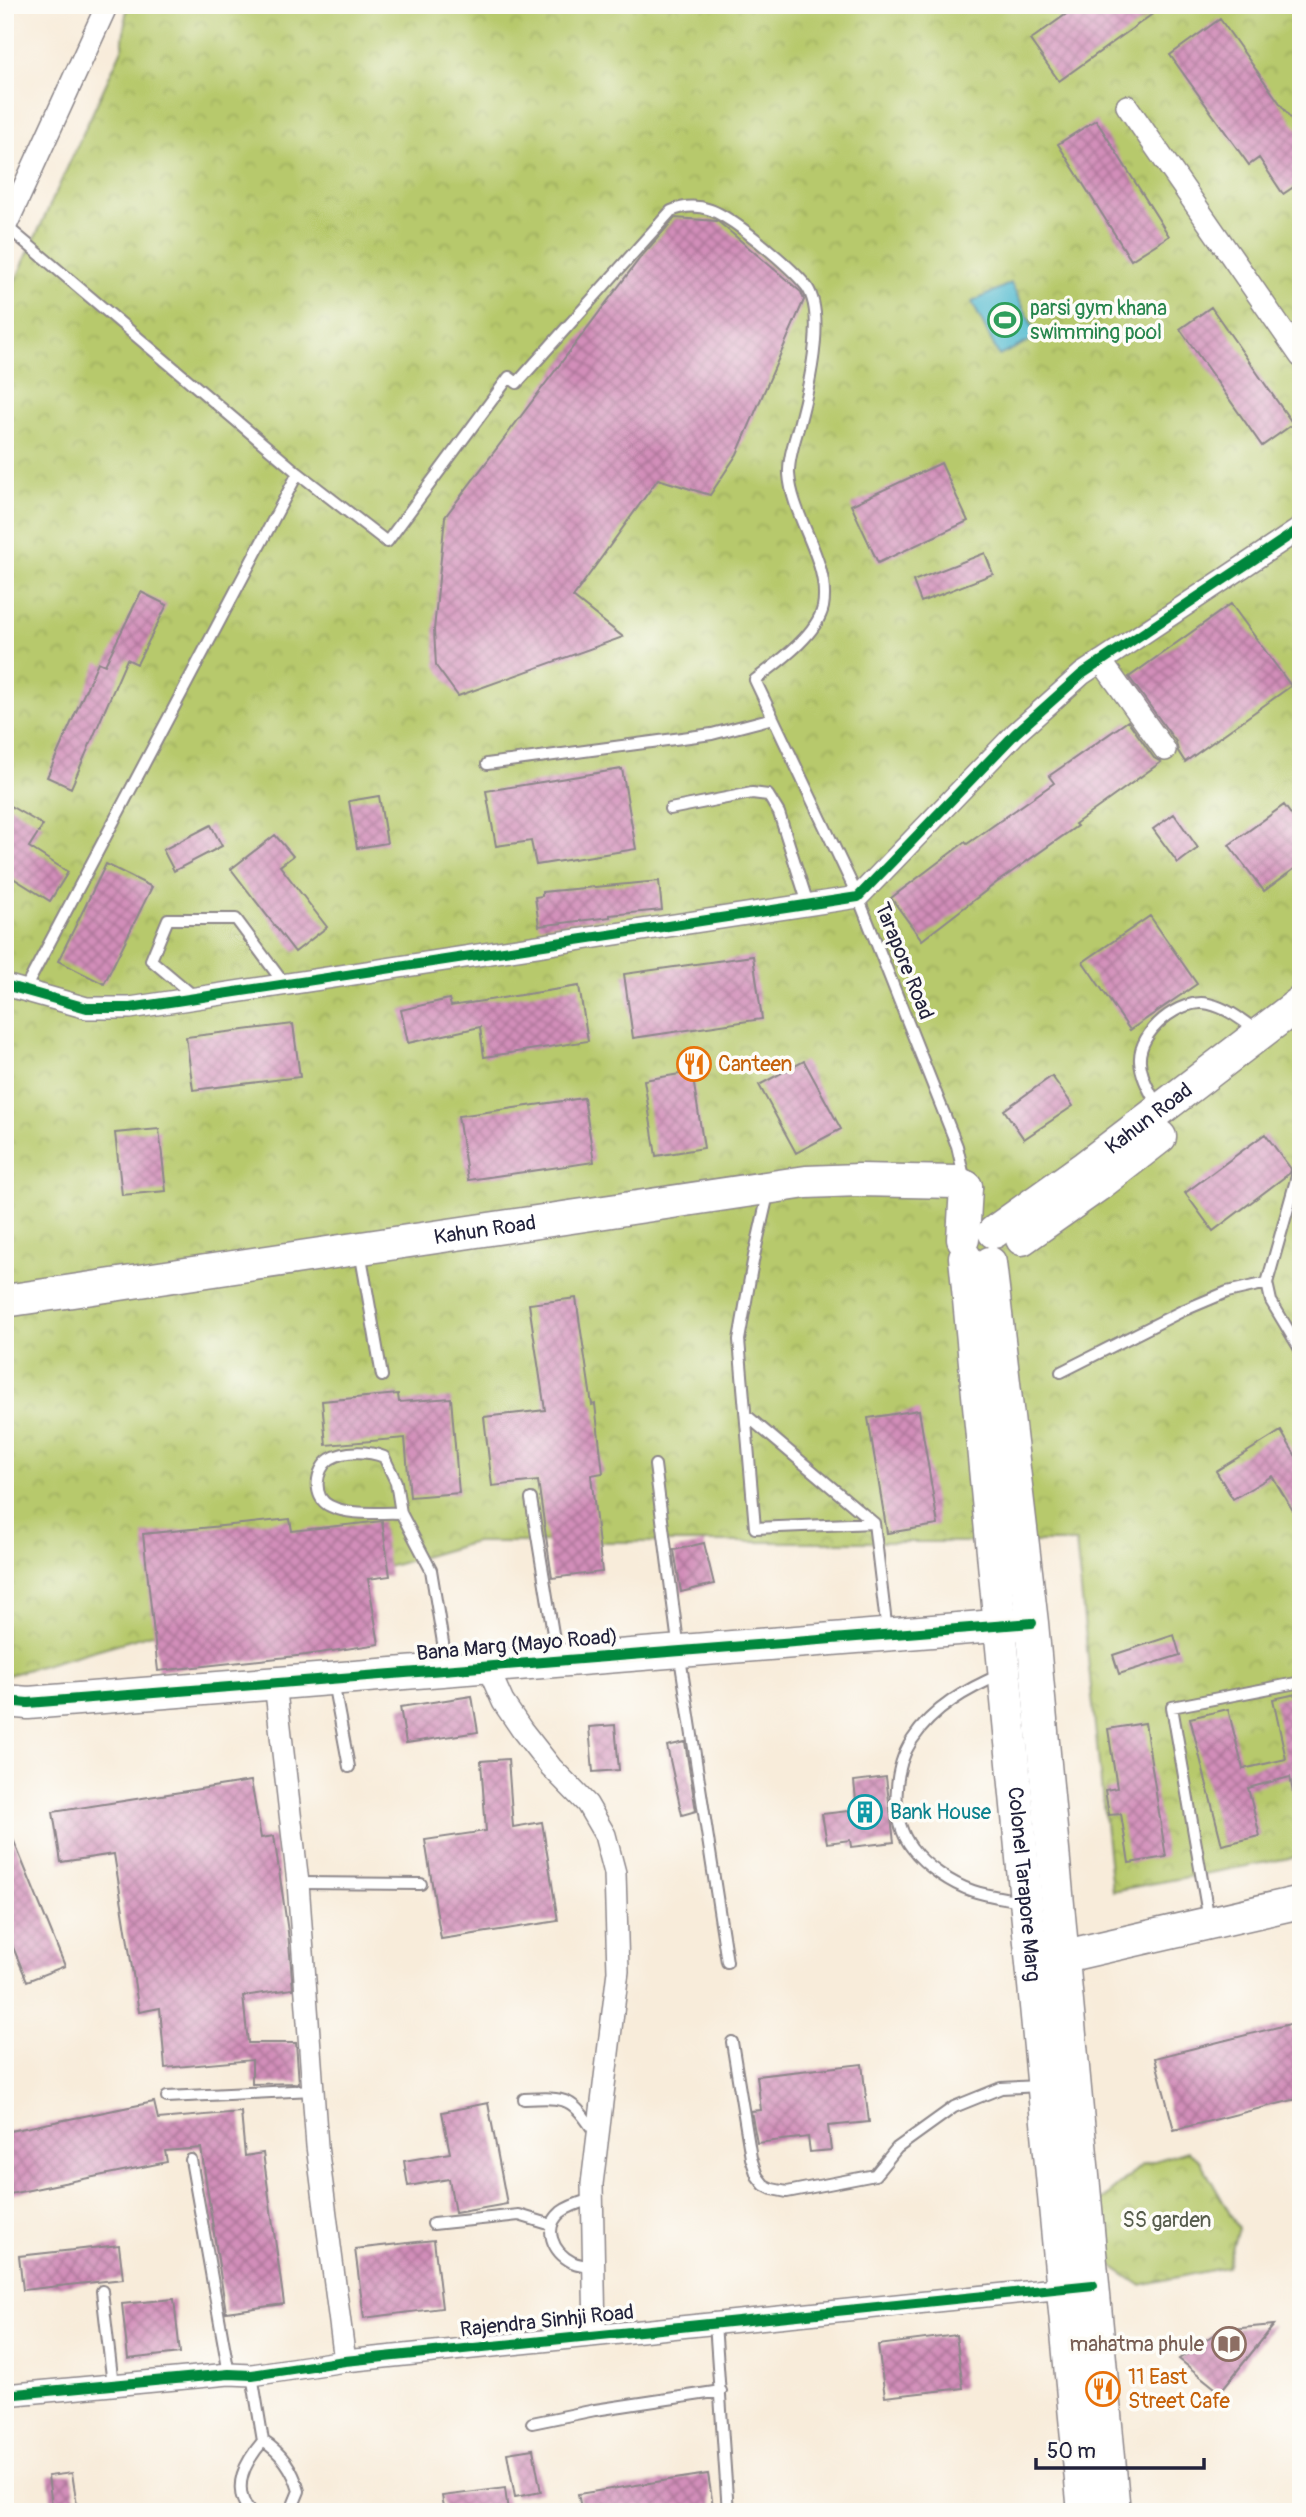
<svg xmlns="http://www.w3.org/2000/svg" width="1306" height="2517" viewBox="0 0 1306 2517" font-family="Pangolin,sans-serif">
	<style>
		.park { fill: url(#park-crowns); stroke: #6c7654; stroke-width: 2 }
		.water { fill: #51bacf; stroke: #3a6e85; stroke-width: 2 }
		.building { fill: url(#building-cross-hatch) }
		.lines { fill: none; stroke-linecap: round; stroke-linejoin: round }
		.lane-casing { stroke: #8d878a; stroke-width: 14 }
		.street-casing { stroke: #8d878a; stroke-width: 24 }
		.secondary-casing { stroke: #8d878a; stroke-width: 35 }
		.lane { stroke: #fff; stroke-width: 10 }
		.street { stroke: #fff; stroke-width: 21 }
		.secondary { stroke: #fff; stroke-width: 32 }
		.cycleway-casing { stroke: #fdfcf7; stroke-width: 15 }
		.cycleway { stroke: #00873e; stroke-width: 10 }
		.labels { text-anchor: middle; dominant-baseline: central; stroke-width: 7; stroke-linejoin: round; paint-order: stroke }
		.leisure-label { font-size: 21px; fill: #27864d; stroke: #fdfcf7; text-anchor: start }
		.street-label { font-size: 21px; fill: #22223b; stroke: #fdfcf7 }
		.food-label { font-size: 21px; fill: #c56008; stroke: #fdfcf7; text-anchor: start }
		.culture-label { font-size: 21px; fill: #0d838f; stroke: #fdfcf7; text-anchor: start }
		.park-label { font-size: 21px; fill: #565c4c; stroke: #fdfcf7 }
		.education-label { font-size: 21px; fill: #785e54; stroke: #fdfcf7; text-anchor: end }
	</style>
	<defs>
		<pattern id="park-crowns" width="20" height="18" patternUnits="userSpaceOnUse" patternTransform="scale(1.75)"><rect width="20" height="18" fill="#b7c96c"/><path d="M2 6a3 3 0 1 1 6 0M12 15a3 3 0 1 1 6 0" fill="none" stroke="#9dac5e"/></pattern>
		<pattern id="building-cross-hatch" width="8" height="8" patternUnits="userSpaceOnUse" patternTransform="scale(1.75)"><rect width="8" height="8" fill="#d28eb9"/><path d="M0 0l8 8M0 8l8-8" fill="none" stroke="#aa7498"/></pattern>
	</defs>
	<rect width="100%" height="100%" fill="#fdfcf7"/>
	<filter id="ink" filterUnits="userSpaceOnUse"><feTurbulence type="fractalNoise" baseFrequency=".0143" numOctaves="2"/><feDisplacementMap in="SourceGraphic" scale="14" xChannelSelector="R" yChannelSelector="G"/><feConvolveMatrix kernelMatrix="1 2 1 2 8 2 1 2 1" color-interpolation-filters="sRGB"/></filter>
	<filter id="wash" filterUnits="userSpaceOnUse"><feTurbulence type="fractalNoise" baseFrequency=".00686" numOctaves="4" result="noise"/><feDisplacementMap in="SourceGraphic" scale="28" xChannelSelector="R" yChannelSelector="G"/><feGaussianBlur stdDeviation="1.57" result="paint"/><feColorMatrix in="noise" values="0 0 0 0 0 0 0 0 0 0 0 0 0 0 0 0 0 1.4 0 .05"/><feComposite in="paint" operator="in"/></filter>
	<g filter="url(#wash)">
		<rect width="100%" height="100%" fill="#f8ecda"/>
		<path class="park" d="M127,5H1301V1856L1112,1891L1076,1542H475L5,1676V303L122,49Z
			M1187,2151L1199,2159L1238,2228L1227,2267L1140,2285L1106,2262L1100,2201L1142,2165Z"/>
		<path class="water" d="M1011,283L1038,337L999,356L972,302Z"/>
		<g id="blocks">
			<path class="building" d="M1079,5H1165L1059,81L1030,40Z
				M1220,19L1301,133V182L1283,194L1259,158L1249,165L1170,55Z
				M1096,120L1169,236L1131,260L1058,144Z
				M675,218L717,221L721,224L801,292L804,300L737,454L710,495L658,479L573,597L623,637L458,696L436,666L434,630L445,517L640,258Z
				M1211,307L1293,424L1262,446L1180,329Z
				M941,463L968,521L878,563L851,505Z
				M985,553L993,574L921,602L913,581Z
				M141,592L167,605L137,664L127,659L71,788L47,777L98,662L105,665Z
				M1231,604L1291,686L1185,762L1178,751L1176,742L1129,677Z
				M1128,721L1154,758L1161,762L1075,824L1077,826L996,883L922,940L891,898L965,842L967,844L1054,783L1049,776Z
				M622,769L636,849L536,865L531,841L496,846L486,791Z
				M379,796L387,843L357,848L349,801Z
				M5,803L43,825L29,847L68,872L50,901L5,873Z
				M1284,805L1301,828V864L1264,891L1229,845Z
				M1174,814L1198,848L1178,863L1153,829Z
				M211,825L222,846L174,871L163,850Z
				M275,835L293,856L280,866L327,927L295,952L231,869Z
				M106,864L152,887L104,984L58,961Z
				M659,881L662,910L610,915V917L539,926L535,897L542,896V892Z
				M1150,916L1197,984L1130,1030L1083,962Z
				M753,956L762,1019L633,1038L624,974Z
				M579,986L588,1041L484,1057L480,1027L408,1043L401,1010L449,999L451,1006Z
				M293,1024L300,1077L193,1090L186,1037Z
				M804,1061L841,1129L796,1153L759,1085Z
				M692,1072L704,1148L656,1156L644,1080Z
				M1052,1076L1073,1106L1024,1139L1004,1110Z
				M584,1098L594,1162L468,1180L458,1116Z
				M159,1129L166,1191L122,1195L115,1133Z
				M1265,1134L1291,1169L1290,1173L1213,1231L1185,1193Z
				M576,1298L592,1405L595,1404L603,1473L591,1475L602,1572L552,1578L538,1481L492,1486L484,1417L545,1410L529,1304Z
				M398,1394L399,1402L451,1398L459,1493L410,1497L405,1438L326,1445L322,1401Z
				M919,1410L938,1525L887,1533L868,1418Z
				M1281,1431L1301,1465V1524L1272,1476L1233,1499L1216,1471Z
				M290,1519L292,1531L382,1521L390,1576L368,1579L379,1644L306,1655L158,1671L143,1534Z
				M704,1543L714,1584L681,1592L674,1550Z
				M1174,1635L1180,1655L1119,1674L1113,1655Z
				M1301,1693V1791L1293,1792L1290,1777L1248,1788L1260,1836L1222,1845L1190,1718L1228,1709L1243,1769L1286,1759L1273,1699Z
				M472,1696L478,1732L406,1743L400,1707Z
				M1145,1723L1166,1857L1129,1863L1121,1814L1109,1815L1105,1790L1117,1788L1108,1729Z
				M615,1725L619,1770L593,1772L589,1727Z
				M685,1742L696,1811L682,1815L667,1746Z
				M508,1759L513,1827L542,1822L558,1921L441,1939L425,1840L486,1831L481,1761Z
				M886,1777L894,1842L851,1847L850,1840L827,1843L822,1814L857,1810L854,1781Z
				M251,1781L261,1838L274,1836L288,1932L293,1989L243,1996L248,2043H296L299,2083L252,2084V2060L165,2068L160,2008L139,2012L114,1854L61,1862L53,1812Z
				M6,1822L65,1966L27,1981L5,1928Z
				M1290,2024L1301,2064V2098L1174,2130L1155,2058Z
				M862,2064L869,2122L828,2126L831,2150L810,2152L808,2137L757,2143L751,2111L761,2110L757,2076Z
				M154,2102L158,2119L241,2112L245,2156L263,2153L284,2304L226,2312L201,2148L165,2151L167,2162L5,2195V2132Z
				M488,2103L507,2204L455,2213L449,2179L408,2186L404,2161L450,2153L442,2112Z
				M434,2240L442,2308L364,2318L355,2249Z
				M119,2245L123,2279L23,2290L19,2256Z
				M174,2299L180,2353L128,2359L122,2304Z
				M1274,2325L1220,2392L1179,2359L1220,2330Z
				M956,2335L963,2388L885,2397L878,2345Z
				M533,2449L541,2492L515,2497L507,2453Z
				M72,2473L78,2512H53L48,2476Z
				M708,2474L714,2512H582L578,2494Z
				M505,2488L508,2512H445L442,2496Z"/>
		</g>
	</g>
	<g filter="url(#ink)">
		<use href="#blocks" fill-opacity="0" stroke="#8d878a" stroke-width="2"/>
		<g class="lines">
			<g class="lane-casing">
				<path id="lane" d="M5,225L298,473L387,542L509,377L517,383L671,211C700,199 721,213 744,230C761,243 794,270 807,287C826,315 809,386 801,417C797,435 788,456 789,474C792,519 831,562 823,607C817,635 777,663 755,680L858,897L957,1146L965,1181
					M487,764L712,734L773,718
					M670,809L752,793L768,795L779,813L808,904
					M24,991L298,473
					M195,997L151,960L168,919H236L285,985
					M1158,1107C1151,1093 1141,1078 1140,1061C1138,1032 1180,997 1209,1004C1227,1008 1242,1020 1257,1031
					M1301,1162L1267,1283L1271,1301L1301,1351
					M769,1190L754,1256L739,1340L755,1528L874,1523
					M360,1251L382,1376
					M1061,1372L1182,1311L1227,1292L1267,1283
					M746,1415L874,1523L887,1632
					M655,1465L679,1651L727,1962
					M531,1499L557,1658
					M401,1513C379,1512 350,1516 330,1506C312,1498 315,1469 330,1459C345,1450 368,1451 384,1457L396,1482L401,1513L431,1570L447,1667
					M1002,1674C967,1689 933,1708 912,1740C893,1769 890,1820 912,1848C925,1866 952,1884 973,1891C988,1896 1006,1898 1021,1901
					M333,1682L349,1767
					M298,1883L421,1884
					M1209,1920L1172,1707L1301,1682
					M732,2042L751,2158L757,2176L764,2185L772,2189L787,2192L875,2175L897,2148L954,2107L1001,2088L1039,2086
					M167,2097L313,2090
					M524,2099C568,2097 571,2097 596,2134
					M191,2160L229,2374
					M592,2199C582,2202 570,2205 561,2212C542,2228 553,2252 572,2262C579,2265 586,2266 594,2267
					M433,2224L519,2215L552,2225
					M102,2291L113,2385
					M715,2323L728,2512
					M252,2375L263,2441C282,2453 293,2469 299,2491L292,2508L286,2512
					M532,2423L595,2410L721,2391
					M250,2512C230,2487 246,2461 263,2441"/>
			</g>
			<g class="street-casing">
				<path id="street" d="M1127,106L1301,357
					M5,228L107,5
					M1101,661L1165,750
					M5,985L87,1008H130L858,897L1016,733L1082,674L1301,528
					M487,1666L503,1702L522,1730L551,1767L587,1804L605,1835L615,1873L618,1971L592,2184L595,2335
					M275,1683L298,1883L317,2146L345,2361
					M5,2395L229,2374L252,2375L345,2361L1074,2287"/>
			</g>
			<g class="secondary-casing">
				<g id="secondary">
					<path id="s1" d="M994,1232L1085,1167L1301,1002"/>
					<path d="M963,1239L966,1187"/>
					<path d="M1022,1239L1097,1186L1160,1137"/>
					<path id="s2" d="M965,1257L1084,2512"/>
					<path d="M990,1263L1032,1623L1114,2512"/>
					<path id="s3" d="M5,1301L806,1182L859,1180L956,1182L966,1187"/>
					<path d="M5,1701L28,1703L1020,1624"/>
					<path d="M1043,1961L1301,1902"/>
				</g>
			</g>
			<use href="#lane" class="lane"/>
			<use href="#street" class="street"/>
			<use href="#secondary" class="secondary"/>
			<g class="cycleway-casing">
				<path id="cycleway" d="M5,985L87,1008H130L858,897L1016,733L1082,674L1301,528
					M5,1701L28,1703L1032,1623
					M5,2395L229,2374L252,2375L345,2361L1093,2285"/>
			</g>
			<use href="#cycleway" class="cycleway"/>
		</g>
	</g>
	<defs>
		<g id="stadium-ring" transform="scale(1.75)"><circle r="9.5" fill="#fdfcf7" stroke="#2e9e5b" stroke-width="1.5"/><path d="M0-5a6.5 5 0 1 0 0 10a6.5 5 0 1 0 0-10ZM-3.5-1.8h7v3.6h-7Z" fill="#2e9e5b"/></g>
		<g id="restaurant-ring" transform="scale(1.75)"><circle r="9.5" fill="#fdfcf7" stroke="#e8710a" stroke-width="1.5"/><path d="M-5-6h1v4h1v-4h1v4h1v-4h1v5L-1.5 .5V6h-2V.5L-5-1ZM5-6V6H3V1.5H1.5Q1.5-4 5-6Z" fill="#e8710a"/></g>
		<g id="building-ring" transform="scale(1.75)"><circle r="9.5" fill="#fdfcf7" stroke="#0f9aa8" stroke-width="1.5"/><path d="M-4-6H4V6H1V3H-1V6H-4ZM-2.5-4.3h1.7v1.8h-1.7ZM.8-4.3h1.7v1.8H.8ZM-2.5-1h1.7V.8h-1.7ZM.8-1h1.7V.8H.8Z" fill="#0f9aa8"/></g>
		<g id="library-ring" transform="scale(1.75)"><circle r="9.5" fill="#fdfcf7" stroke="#8d6e63" stroke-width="1.5"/><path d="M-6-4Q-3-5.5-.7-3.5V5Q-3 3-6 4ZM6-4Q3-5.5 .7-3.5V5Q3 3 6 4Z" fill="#8d6e63"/></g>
	</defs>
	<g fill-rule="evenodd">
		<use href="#stadium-ring" x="1005" y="320"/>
		<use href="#restaurant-ring" x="694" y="1064"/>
		<use href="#building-ring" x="865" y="1812"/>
		<use href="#library-ring" x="1229" y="2344"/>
		<use href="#restaurant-ring" x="1103" y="2389"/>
	</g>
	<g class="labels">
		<g class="leisure-label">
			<text x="1030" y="308">parsi gym khana<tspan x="1030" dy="24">swimming pool</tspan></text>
		</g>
		<g class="street-label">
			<text transform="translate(904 961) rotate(68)">Tarapore Road</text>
			<text stroke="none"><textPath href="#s1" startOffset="192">Kahun Road</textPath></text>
			<text stroke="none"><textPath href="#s3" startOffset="485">Kahun Road</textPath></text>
			<text transform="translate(517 1645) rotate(-5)">Bana Marg (Mayo Road)</text>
			<text stroke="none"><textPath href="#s2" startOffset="630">Colonel Tarapore Marg</textPath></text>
			<text transform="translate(547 2321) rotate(-6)">Rajendra Sinhji Road</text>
		</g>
		<g class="food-label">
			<text x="718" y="1064">Canteen</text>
			<text x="1128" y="2377">11 East<tspan x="1128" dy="24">Street Cafe</tspan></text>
		</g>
		<g class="culture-label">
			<text x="890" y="1812">Bank House</text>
		</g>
		<g class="park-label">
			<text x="1167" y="2220">SS garden</text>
		</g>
		<g class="education-label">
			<text x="1204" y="2344">mahatma phule</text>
		</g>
	</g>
	<rect width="1306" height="2517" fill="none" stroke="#fdfcf7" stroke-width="28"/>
	<path d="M1036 2458v10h168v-10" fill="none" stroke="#22223b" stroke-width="3.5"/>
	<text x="1047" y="2458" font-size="21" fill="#22223b" stroke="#fdfcf7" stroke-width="5" paint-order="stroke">50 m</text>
</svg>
